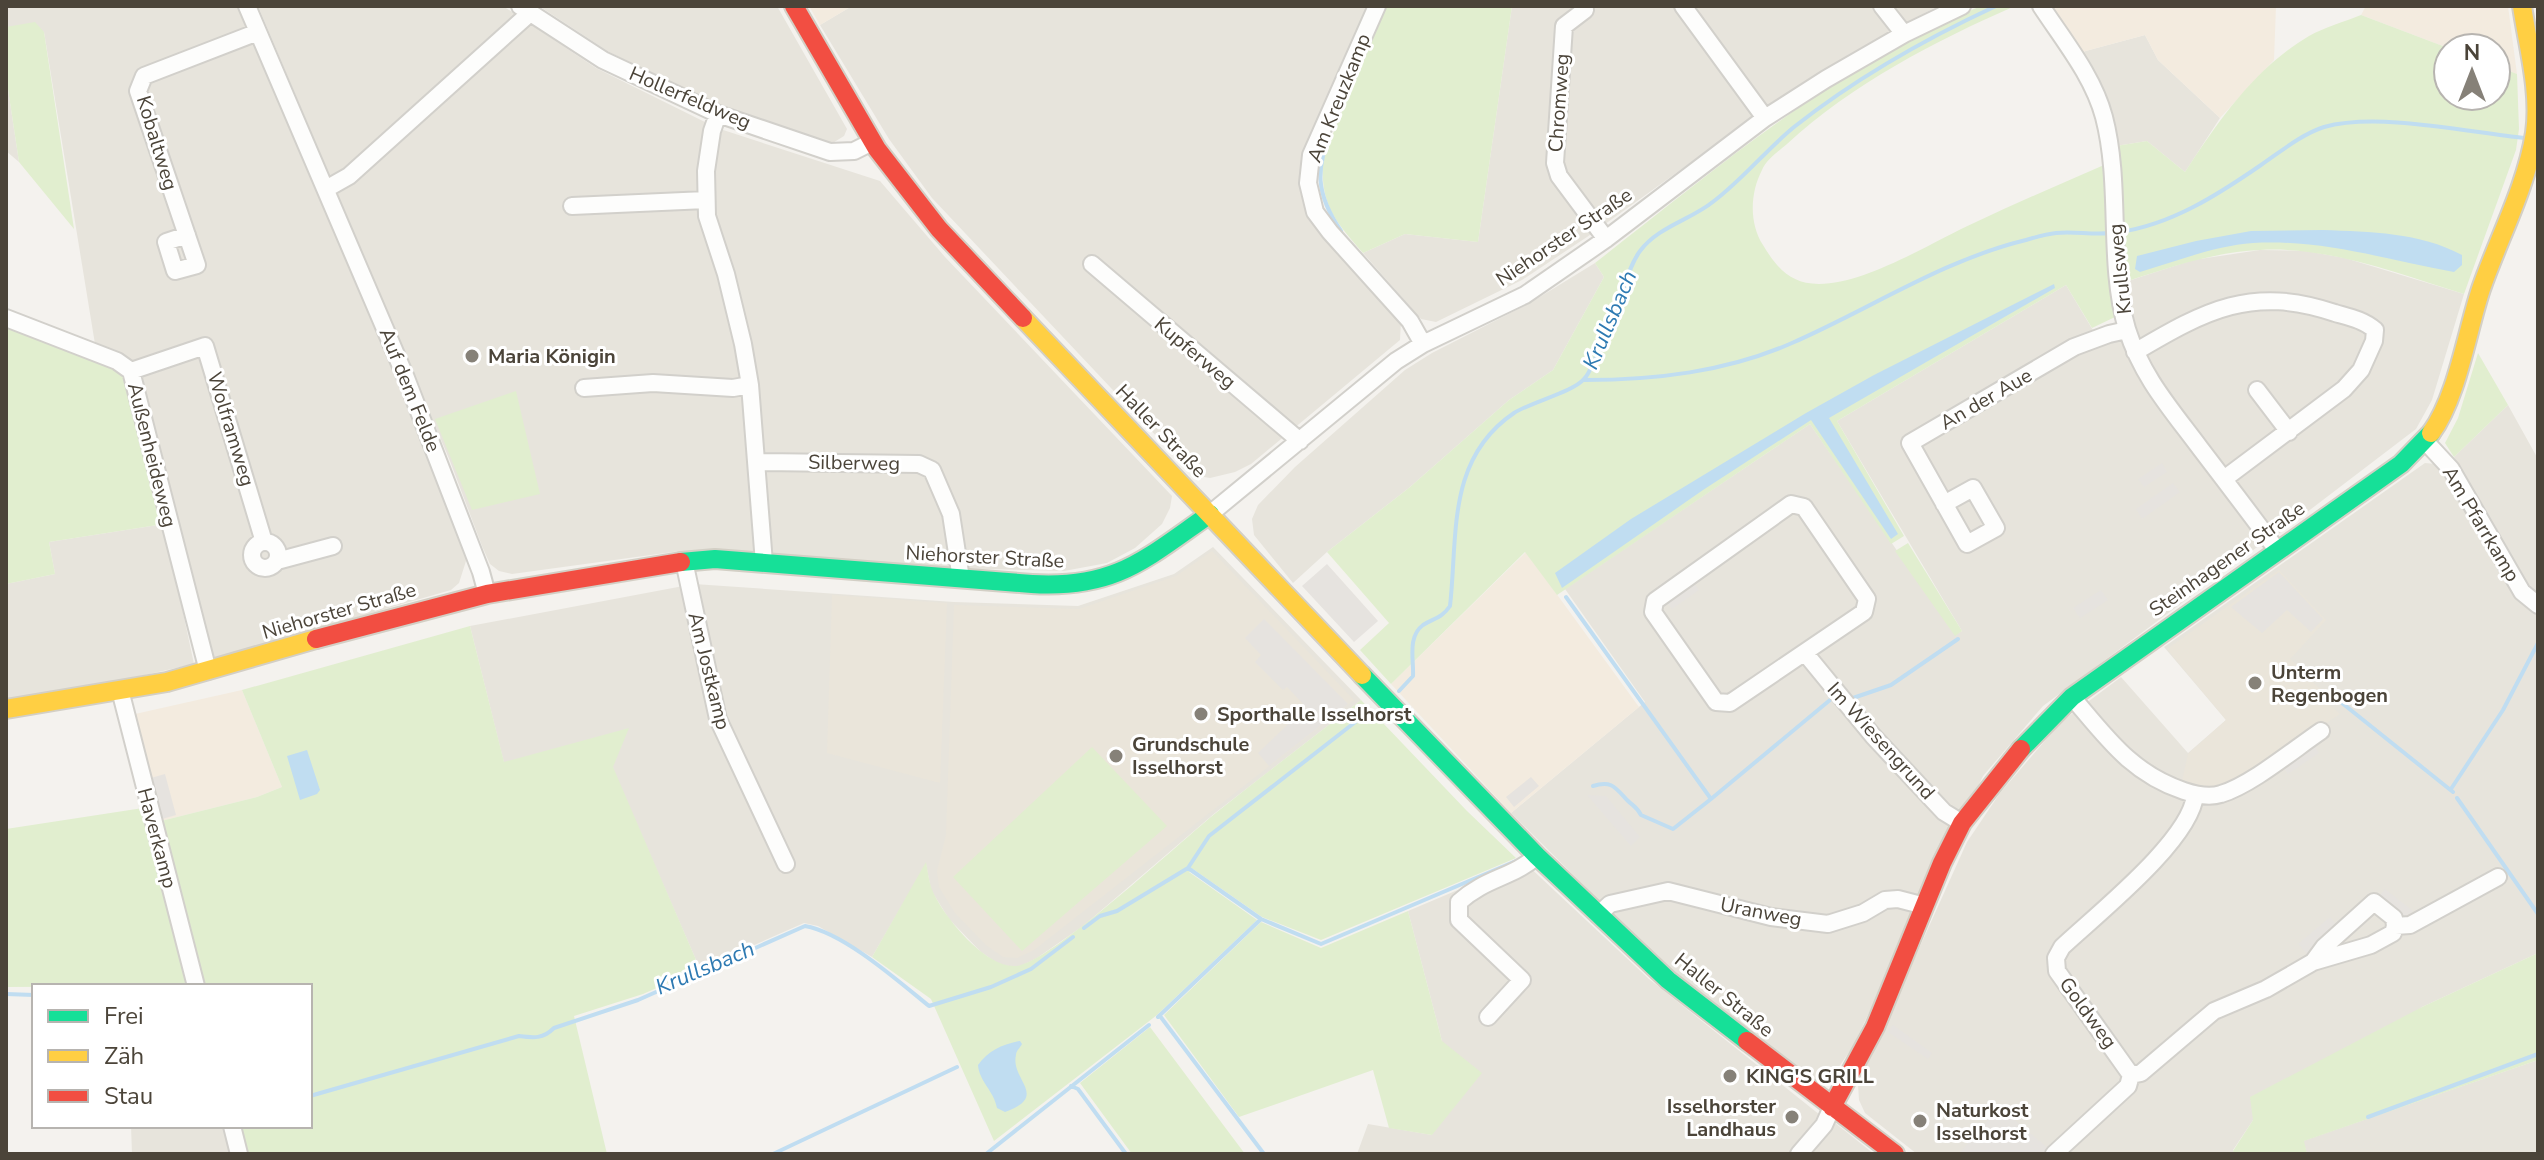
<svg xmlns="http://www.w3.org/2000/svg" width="2544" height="1160" viewBox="0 0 2544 1160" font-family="'Nunito Sans',sans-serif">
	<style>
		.residential { fill: #e7e4dc }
		.commercial { fill: #f3ebdf }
		.education { fill: #eae5da }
		.green { fill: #e1eecf }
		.parking { fill: #e6e3df }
		.water { fill: #c0ddf1 }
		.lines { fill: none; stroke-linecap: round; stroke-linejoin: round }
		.stream { stroke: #c0ddf1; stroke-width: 4 }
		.street-casing { stroke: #d2d0cb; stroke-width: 20 }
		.fast-casing { stroke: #d3cfc5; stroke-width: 22 }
		.slow-casing { stroke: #d3cfc5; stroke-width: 22 }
		.jam-casing { stroke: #d3cfc5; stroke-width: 22 }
		.street { stroke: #fdfdfc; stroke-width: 16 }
		.fast { stroke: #16e098; stroke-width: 18 }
		.slow { stroke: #ffcf43; stroke-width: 18 }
		.jam { stroke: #f24e42; stroke-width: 18 }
		.poi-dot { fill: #868178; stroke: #fff; stroke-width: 3 }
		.labels { text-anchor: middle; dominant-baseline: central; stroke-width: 6; stroke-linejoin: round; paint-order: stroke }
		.street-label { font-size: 20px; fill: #4b4439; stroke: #fff }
		.poi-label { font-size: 20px; font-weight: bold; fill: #4b4439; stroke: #fff; text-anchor: start }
		.water-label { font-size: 22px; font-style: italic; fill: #2e7ab2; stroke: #fff }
	</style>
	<rect width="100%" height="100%" fill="#f4f2ee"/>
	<path class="residential" d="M6,6H239L398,382L466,554V561L459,583L451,590L212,659L177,524L95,344L44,32L6,27Z
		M258,6H503L596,68L717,128L880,181L945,257L1172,496L1170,508L1162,524L1135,548L1107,563L1064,571L947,568L680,551L512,574L499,571L490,564L482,546L450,461Z
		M539,6H777L847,129L844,136L831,144L723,107L609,52Z
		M852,6H1368L1305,154L1300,183L1306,216L1401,321L1400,340L1251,464L1235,472L1210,478L1193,475L932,198L889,139L820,25Z
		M1512,6H1938L1895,29L1775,102L1587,237L1522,280L1436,322L1421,319L1363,253L1405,234L1478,242Z
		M2145,35L2158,60L2220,118L2185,172L2147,141L2116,146L2112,115L2082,52Z
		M6,76L19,162L6,151Z
		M2260,250L2306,251L2345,258L2464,294L2432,400L2416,429L2277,535L2175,405L2143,356L2130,320L2128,281L2193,260Z
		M1595,263L1604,277L1553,370L1509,400L1410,487L1327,552L1293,583L1254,535L1252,519L1258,505L1295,467L1405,370L1432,353L1530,303Z
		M2066,285L2100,342L2113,339L2125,341L2264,542L2043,706L1983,776L1852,1048L1829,1081L1817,1083L1660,961L1511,813L1645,702L1565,589L1810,424L1955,635L1962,631L1837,421Z
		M2508,405L2538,459V593L2527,589L2454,457Z
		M2425,463L2436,464L2444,471L2516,598L2538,614V953L2422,1007L2253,1120L2233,1150L2234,1154H1917L1865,1113L1859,1100L1858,1084L1967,842L2000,793L2061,722L2121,677L2188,753L2226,720L2164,647Z
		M164,524L194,664L118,681L6,700V584L55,574L49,542Z
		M1213,547L1361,700L1215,813L1083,926L1037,958L1019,967L1000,965L981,952L949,919L931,890L926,864L872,957L818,926L804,923L700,969L612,767L504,763L470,626L694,584L954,602L1078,606L1174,574Z
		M1524,862L1649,979L1820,1115L1816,1128L1792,1154H1357L1368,1124L1432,1135L1442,1041L1408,911Z
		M2538,1060V1154H2307L2303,1141Z
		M1834,1122L1874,1154H1806Z
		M131,1126H227L234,1154H132Z"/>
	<path class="commercial" d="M809,6H852L820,25Z
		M2050,6H2276L2274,60L2220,118L2158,60L2145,35L2082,52Z
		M2366,6H2508L2517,74L2496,66V48H2448L2361,15Z
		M1526,552L1639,707L1511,813L1391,684Z
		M242,690L282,787L257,797L161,821L135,714Z"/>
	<path class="education" d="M1212,551L1354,700L1034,950L1017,958L1003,957L986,945L955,913L939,887L937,871L946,835L954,605L1079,609L1176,576Z
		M2279,570L2326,620L2290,659L2302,670L2301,672L2327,695L2324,700L2340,714L2233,784L2219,788H2205L2182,781L2188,754L2226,720L2167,649Z
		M832,595L947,603L940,783L827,753Z"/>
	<path class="green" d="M1384,6H1512L1478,242L1405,234L1363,253C1334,220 1320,204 1323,159Z
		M1981,6H2015C1935,41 1852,84 1787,144C1779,151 1766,160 1762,170C1750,193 1749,223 1763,245C1777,268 1790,284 1819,284C1866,284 1932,242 1976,222C2018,202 2061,184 2104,165L2115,317L2092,328L2066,285L1837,421L1904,536L1891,544L1810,424L1557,595L1525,552L1391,684L1360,650L1389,623L1327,552L1410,487L1509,400L1553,370L1604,277L1595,263C1717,168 1837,65 1981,6Z
		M2361,15L2448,48V96H2496V66L2517,74L2519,129L2516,150L2464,294C2398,274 2330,246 2260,250C2214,252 2171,267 2128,281L2116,146L2147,141L2185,172C2219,120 2255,68 2309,36C2325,27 2344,22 2361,15Z
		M35,22L44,32L74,229L19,162L6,76V27Z
		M6,325L112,365L125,376L164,524L49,542L55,574L6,584Z
		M2478,353L2508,405L2454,457L2445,443L2458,418Z
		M516,391L540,494L472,510L435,419Z
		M1908,543L1962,631L1955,636L1895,551Z
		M470,626L504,762L629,728L613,767L700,969L643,994L574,1016L607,1154H249L240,1126H310V986H204L161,821L257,797L282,787L242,690Z
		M1361,700L1467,811L1516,858L1321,940L1262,917L1193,869L1189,872L1257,920L1157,1015L994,1141L931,999L872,957L926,862C928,872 929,883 933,892C945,918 985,967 1015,966C1048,966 1183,839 1217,812C1265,774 1313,737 1361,700Z
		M1092,747L1167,826L1022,951L953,877Z
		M143,808L188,986L6,987V829Z
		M1408,911L1442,1041L1482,1073L1432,1135L1389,1128L1373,1070L1239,1117L1164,1015L1261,922L1321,948Z
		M2538,953V1060L2304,1141L2307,1154H2234L2233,1151L2253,1120L2250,1097L2422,1007Z
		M1150,1027L1245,1154H1132L1080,1083Z"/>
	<path class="parking" d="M2162,463L2167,472L2144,487L2138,479Z
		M2173,483L2180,492L2142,519L2136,509Z
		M1327,564L1378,621L1354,642L1302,586Z
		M2279,572L2323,619L2311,632L2287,610L2262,633L2231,607Z
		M1692,580L1699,590L1672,609L1665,600Z
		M2101,590L2108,600L2080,618L2073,608Z
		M1264,619L1348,704L1269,766L1258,753L1306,707L1287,687L1283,690L1255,662L1261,655L1245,638Z
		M2313,743L2319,753L2288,774L2281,764Z
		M165,774L176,815L162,819L151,778Z
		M1531,777L1539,786L1514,807L1506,797Z
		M1587,795L1606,796L1640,837L1631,846Z
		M2385,889L2413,911L2407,919L2379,896Z
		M2330,917L2338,927L2307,954L2298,944Z
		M1893,1025L1932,1053L1928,1059L1888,1032Z
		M1999,1106L2050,1150L2045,1154H1959Z"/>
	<path class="water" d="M2323,230C2371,232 2419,232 2462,255V265L2454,272C2387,260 2323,239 2253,243C2214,246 2177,261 2140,272L2135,269L2137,256L2196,241L2251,231Z
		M2054,284L2055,288L1829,418L1898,534L1891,539L1811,420L1703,490L1562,588L1555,573L1631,519L1806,413L1874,375Z
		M307,750L320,790L317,794L300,800L287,756Z
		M1020,1041L1022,1044C1020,1048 1016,1051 1016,1055C1010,1080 1050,1096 1005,1112L997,1108C994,1091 979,1081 978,1065C988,1051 1003,1044 1020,1041Z"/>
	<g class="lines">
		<path class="stream" d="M1331,128C1316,170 1315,193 1341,231
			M2119,232C2171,225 2219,194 2261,165C2280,152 2302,134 2324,127C2378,112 2467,132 2524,138
			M1584,380C1655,380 1726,372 1792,343C1870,309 1943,260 2026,240C2036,237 2046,234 2056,233C2074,231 2092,235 2110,233
			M1566,597L1711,799L1830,700
			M1399,691L1413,676C1414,660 1407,637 1423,625C1434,618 1442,618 1450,606C1458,536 1446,459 1514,413C1531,402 1573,392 1584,379C1588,375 1591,368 1593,363C1604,343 1612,323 1619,302C1625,286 1629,266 1640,251C1659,226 1691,220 1714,201C1743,179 1766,150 1794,127C1856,78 1925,39 1996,6
			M2332,695L2453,792
			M1853,698L1891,685L1958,639
			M1593,786C1611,780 1615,787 1627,800C1633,806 1637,807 1641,815L1673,829L1711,799
			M2451,789L2503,710L2538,643
			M2457,798L2538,914
			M1188,868L1261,919L1321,944L1516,861
			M1084,928L1100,916L1117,911L1188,868L1209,836L1363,716
			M6,994L34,995
			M1160,1016L1264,1154
			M1158,1017L1261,919
			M1071,1086L1078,1089L1126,1154
			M310,1096L519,1036C534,1038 543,1039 554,1028L638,1000L805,926C844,933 897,980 929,1006L991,987L1031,969L1073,937
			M2368,1117L2538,1054
			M773,1154L957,1067
			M986,1154L1149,1025"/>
		<g class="street-casing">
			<path id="street" d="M247,6L406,378L481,572L487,594
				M520,6L603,60L718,114L830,152L854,151L872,142
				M1377,6L1311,155L1308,183L1315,212L1330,232L1410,321L1423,344
				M1683,6L1765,118
				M1882,6L1904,34
				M2041,6C2064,41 2093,76 2104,117C2122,186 2107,261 2127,329C2142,377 2171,409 2200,448C2226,482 2252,516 2277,550
				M1585,10L1564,26L1555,163L1559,176L1606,239
				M718,114L712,131L706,171L707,216L726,274L743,344L750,385L764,563
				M326,189L349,176L530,13
				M572,206L706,200
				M187,235L166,242L175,271L197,265L138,91L144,76L258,32
				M1092,264L1300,441
				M6,318L117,361L131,371L208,671
				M2135,352C2206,310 2252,285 2335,313C2349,317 2364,320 2375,330L2374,341L2361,370L2344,389L2224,479
				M131,371L205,346L264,542
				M584,388L653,383L733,388L750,385
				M2257,390L2289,432
				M2426,442L2451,469L2522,592L2538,605
				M758,462L919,464L932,470L951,514L961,579
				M1791,504L1804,507L1867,599L1864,612L1730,703L1716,702L1653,612L1655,601Z
				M1944,504L1973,488L1996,528L1967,544L1910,443L2074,347L2109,334L2127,330
				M1210,514L1396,361L1423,344L1525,295L1606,239L1765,118L1826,79L1904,34L1962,6
				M252 555a13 13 0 1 1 26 0a13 13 0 1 1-26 0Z
				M277,561L333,546
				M684,561L718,719L786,864
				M1805,653L1873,736L1944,812L1962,823
				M120,690L196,986
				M2072,697C2107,738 2131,773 2184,791C2196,795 2209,798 2221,794C2251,785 2293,750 2321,731
				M1598,915L1610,904L1668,891L1771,917L1828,924L1863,913L1885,900L1898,899L1925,906
				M2395,926L2410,925L2498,877
				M2313,962L2324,947L2374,902L2394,918L2395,926
				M1488,1017L1522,980L1459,920V902C1485,878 1512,878 1537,856
				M2131,1075L2141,1073L2214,1011L2266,989L2313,962L2371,945L2393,933L2395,926
				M232,1126L239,1154
				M1799,1154L1824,1125L1832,1107
				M2054,1154L2128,1086L2131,1075L2057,971L2056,958L2062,947C2096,915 2191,840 2195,795"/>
		</g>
		<g class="fast-casing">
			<path id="fast" d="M681,562L715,559L1032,584C1116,589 1145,559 1210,514
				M1362,675L1537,856L1668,980L1747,1041
				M2021,749L2072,697L2401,464L2431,433"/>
		</g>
		<g class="slow-casing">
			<path id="slow" d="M1023,318L1362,675
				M2431,433C2457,398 2467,331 2481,289C2499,237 2526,188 2535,133C2541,93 2528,46 2522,6
				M6,709L167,682L316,639"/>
		</g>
		<g class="jam-casing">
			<path id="jam" d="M794,6L877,149L939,229L1023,318
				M316,639L487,594L681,562
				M1747,1041L1895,1154
				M1832,1107L1875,1027L1942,863L1962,823L2021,749"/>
		</g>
		<use href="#street" class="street"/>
		<use href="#fast" class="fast"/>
		<use href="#slow" class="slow"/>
		<use href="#jam" class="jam"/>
	</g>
	<g class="poi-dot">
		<circle cx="472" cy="356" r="8"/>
		<circle cx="2255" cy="683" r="8"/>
		<circle cx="1201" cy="714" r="8"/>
		<circle cx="1116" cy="756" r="8"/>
		<circle cx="1730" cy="1076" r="8"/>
		<circle cx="1792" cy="1117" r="8"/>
		<circle cx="1920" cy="1121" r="8"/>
	</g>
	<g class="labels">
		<g class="street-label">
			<text transform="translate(690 98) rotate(23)">Hollerfeldweg</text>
			<text transform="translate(1339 98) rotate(-68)">Am Kreuzkamp</text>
			<text transform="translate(1559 103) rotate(-86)">Chromweg</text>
			<text transform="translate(157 143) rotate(73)">Kobaltweg</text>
			<text transform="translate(1564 237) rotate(-34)">Niehorster Straße</text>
			<text transform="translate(2120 269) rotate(-96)">Krullsweg</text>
			<text transform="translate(1195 353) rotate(40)">Kupferweg</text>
			<text transform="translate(410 390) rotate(68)">Auf dem Felde</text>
			<text transform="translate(1986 399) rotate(-30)">An der Aue</text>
			<text transform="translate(231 429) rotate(73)">Wolframweg</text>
			<text transform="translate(1161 431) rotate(46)">Haller Straße</text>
			<text transform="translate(152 455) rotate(76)">Außenheideweg</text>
			<text transform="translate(854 463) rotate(1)">Silberweg</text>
			<text transform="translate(2481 524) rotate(59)">Am Pfarrkamp</text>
			<text transform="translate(985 557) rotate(3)">Niehorster Straße</text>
			<text transform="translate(2227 559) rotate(-35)">Steinhagener Straße</text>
			<text transform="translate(339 611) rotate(-16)">Niehorster Straße</text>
			<text transform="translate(709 671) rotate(76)">Am Jostkamp</text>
			<text transform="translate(1881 741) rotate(48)">Im Wiesengrund</text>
			<text transform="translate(157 838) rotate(75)">Haverkamp</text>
			<text transform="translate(1761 912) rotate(11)">Uranweg</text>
			<text transform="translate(1724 995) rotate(39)">Haller Straße</text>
			<text transform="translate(2088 1013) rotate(54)">Goldweg</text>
		</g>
		<g class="poi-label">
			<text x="488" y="356">Maria Königin</text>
			<text x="2271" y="672">Unterm<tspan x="2271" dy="23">Regenbogen</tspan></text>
			<text x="1217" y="714">Sporthalle Isselhorst</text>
			<text x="1132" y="744">Grundschule<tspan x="1132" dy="23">Isselhorst</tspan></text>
			<text x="1746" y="1076">KING'S GRILL</text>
			<text x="1776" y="1106" text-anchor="end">Isselhorster<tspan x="1776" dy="23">Landhaus</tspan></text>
			<text x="1936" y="1110">Naturkost<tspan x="1936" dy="23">Isselhorst</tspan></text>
		</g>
		<g class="water-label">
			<text transform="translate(1610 320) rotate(-67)">Krullsbach</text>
			<text transform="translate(705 968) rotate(-23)">Krullsbach</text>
		</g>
	</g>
	<rect width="2544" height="1160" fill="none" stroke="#4b4439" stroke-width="16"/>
	<rect x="32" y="984" width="280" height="144" fill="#ffffff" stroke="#b7b4b0" stroke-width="2"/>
	<rect x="48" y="1010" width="40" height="12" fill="#16e098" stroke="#b7b4b0" stroke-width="2"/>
	<text x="104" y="1024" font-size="24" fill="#4b4439">Frei</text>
	<rect x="48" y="1050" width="40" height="12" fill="#ffcf43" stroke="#b7b4b0" stroke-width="2"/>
	<text x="104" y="1064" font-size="24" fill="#4b4439">Zäh</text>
	<rect x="48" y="1090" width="40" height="12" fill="#f24e42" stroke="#b7b4b0" stroke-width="2"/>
	<text x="104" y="1104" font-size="24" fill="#4b4439">Stau</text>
	<g transform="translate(2472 72)"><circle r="38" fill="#ffffff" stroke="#b7b4b0" stroke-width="2"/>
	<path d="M0-6L14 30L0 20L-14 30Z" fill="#868178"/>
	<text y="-12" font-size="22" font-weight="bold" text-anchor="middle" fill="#4b4439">N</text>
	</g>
</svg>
